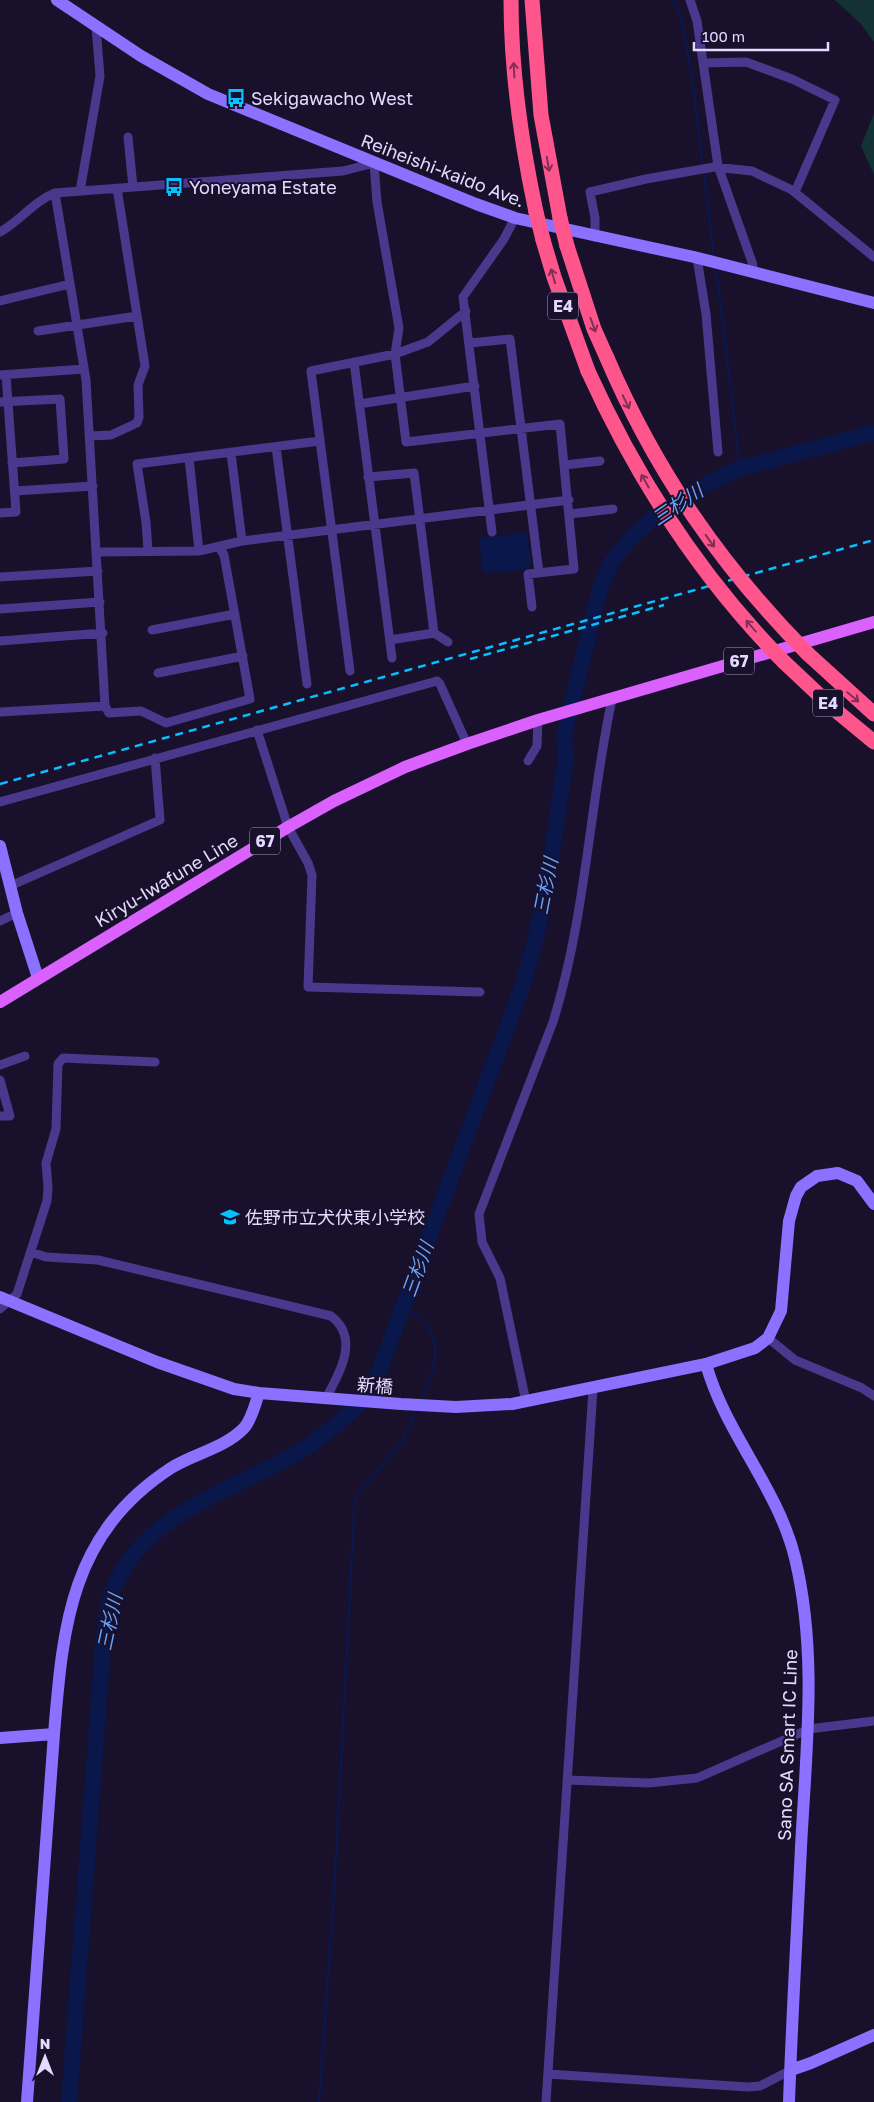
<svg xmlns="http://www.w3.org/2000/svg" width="874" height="2102" viewBox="0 0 874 2102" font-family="'Golos Text','Noto Sans JP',sans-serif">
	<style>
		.green { fill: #123235 }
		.water { fill: #09174b }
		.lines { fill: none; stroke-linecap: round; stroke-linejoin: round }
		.stream { stroke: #09174b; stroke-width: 2.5 }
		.river { stroke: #09174b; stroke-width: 16 }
		.street { stroke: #48398c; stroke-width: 9 }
		.secondary { stroke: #8a71ff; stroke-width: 12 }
		.primary { stroke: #db61ff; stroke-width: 12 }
		.highway { stroke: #ff558d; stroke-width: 15 }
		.rail { stroke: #06c1ff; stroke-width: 2.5; stroke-dasharray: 8 6; stroke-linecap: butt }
		.highway-bridge { stroke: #ff558d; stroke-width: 15 }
		.oneway { stroke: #802f57 }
		.labels { text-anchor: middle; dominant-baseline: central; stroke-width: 4; stroke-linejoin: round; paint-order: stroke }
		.shield { fill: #19102b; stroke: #a79dbf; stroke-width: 1 }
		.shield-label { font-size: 16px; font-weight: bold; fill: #e4daff }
		.poi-label { font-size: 18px; fill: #e4daff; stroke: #19102b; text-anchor: start }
		.street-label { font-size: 18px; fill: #e4daff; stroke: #19102b }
		.water-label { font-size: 19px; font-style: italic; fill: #68a3ff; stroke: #19102b }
	</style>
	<rect width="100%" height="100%" fill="#19102b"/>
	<path class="green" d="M835,0H874V42L861,24Z
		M874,113V175L861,146Z"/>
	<path class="water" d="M527,532L531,565L527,569L483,573L479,538Z"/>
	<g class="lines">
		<path class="stream" d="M673,0L681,17L692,78L714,257
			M716,267L740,468
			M405,1306C412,1312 423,1319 428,1327C443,1349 431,1377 423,1398
			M319,2102L334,1894L355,1498L400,1444L414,1417"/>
		<path class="river" d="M69,2102L103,1645C105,1630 106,1614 110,1599C135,1516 230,1492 297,1453C325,1437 347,1415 371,1393L524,982C546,908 555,832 566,756L564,736L600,589L612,561L631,538L661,511L705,485L740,468L874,433"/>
		<path class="street" d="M690,0L697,21L718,166L752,262L754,272
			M703,63L746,62L792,79L835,100L795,192
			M128,137L133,187
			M80,191L100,76L96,27
			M55,193L86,380L105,706L109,713L141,711L166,723L250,699L224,555L219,547
			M0,232C20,221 34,201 55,193L343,171L374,163L377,202L399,328L395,354L406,442L560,424L574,569L528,574L532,607
			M595,237V218L590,192L646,179L714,167L752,171L792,190L874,257
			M697,258L706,314L718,452
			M0,301L70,284
			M38,331L137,316
			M470,343L510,339L539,573
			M354,362L392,658
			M0,375L84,369
			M0,402L60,399L64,459L12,463
			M359,404L475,386
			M90,436L111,435L137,423L139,417L138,385L145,366L117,188
			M276,447L307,684
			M231,453L242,541
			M189,458L199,551
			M565,465L600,461
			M368,477L414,473L434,633
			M15,491L93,486
			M0,513L16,512L6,375
			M570,514L613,509
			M492,532L463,297L504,239L515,218
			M148,550L146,522L137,464L320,441
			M97,552L199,551L242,541L569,500
			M0,577L98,571
			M0,609L100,602
			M152,630L235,614
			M390,640L434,633L448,642
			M0,641L103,633
			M350,671L311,371L395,354L428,342L466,311
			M158,673L243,656
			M0,712L105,706
			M257,730L288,827L308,863L312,875L308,987L480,992
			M528,761L537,746L538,720
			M0,802L437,681L440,684L467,744
			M10,886L160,820L155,758
			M0,921L17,913
			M0,1065L25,1056
			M0,1080L10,1116H0
			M31,1252L46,1257L98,1260L331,1316C360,1338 340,1373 326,1398
			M0,1309L17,1294L47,1201L48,1187L46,1163L56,1129L58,1064L63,1058L155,1062
			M768,1338L795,1360L862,1388L874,1396
			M526,1402L500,1278L482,1242L479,1214L553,1022C586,916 589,807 612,699
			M567,1780L649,1783L697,1778L809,1729L874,1721
			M548,2074L748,2087L760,2086L791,2070
			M546,2102L593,1389"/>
		<path class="secondary" d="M57,0L141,56L208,94L476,204L515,218L694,257L874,303
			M0,846L17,913L38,978
			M0,1297L157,1362L234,1389L259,1393L401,1404L456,1407L512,1404L706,1364L755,1348L768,1338L781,1311L789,1221L796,1196L801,1187L817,1176L838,1173L857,1181L874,1204
			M706,1364C725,1433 778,1488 795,1558C818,1654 806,1750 801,1847C797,1932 792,2017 789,2102
			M54,1734C63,1625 70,1534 171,1468C193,1454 225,1448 244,1428C252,1419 255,1404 259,1393
			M0,1738L54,1734L27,2102
			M791,2070L811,2063L874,2035"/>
		<path class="primary" d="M0,1002L288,827L334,801L405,767L467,744L538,720L874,622"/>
		<path class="highway" d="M511,0C511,72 521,142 536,212
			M532,0L541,115L560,218
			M543,240L554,277L588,371
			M567,246L594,329L607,358
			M808,654L874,714
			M784,662L834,709L874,742"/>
		<path class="rail" d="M470,659L664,605
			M0,784L874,540"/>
		<path class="highway-bridge" d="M536,212L543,240
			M560,218L567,246
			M607,358C656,472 721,566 808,654
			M588,371C637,479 700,577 784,662"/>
	</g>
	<defs><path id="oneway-shaft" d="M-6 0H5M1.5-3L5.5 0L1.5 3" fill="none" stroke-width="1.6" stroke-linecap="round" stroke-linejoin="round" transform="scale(1.25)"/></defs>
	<g class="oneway">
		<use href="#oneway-shaft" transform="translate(514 70) rotate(-93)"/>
		<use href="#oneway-shaft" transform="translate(548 164) rotate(80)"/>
		<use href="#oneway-shaft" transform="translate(553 276) rotate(-107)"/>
		<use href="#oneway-shaft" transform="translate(593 325) rotate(70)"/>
		<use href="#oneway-shaft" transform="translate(626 402) rotate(64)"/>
		<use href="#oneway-shaft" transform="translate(645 481) rotate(-120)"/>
		<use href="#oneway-shaft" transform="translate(710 541) rotate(54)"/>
		<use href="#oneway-shaft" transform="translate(751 626) rotate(-131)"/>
		<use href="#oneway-shaft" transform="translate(853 697) rotate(40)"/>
	</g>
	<defs>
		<g id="bus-bare" transform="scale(1.5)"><path d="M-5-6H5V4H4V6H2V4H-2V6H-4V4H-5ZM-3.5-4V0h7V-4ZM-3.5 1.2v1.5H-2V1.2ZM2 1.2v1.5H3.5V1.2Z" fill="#06c1ff" stroke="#19102b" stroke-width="2.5" paint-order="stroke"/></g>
		<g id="school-bare" transform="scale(1.5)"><path d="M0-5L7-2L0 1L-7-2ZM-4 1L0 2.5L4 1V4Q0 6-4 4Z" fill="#06c1ff" stroke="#19102b" stroke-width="2.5" paint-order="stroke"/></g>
	</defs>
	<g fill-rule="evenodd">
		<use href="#bus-bare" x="236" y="98"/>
		<use href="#bus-bare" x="174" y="187"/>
		<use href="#school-bare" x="230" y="1217"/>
	</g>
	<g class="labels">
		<g class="shield">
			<rect x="548" y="292.5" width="30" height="27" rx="4"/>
			<rect x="724" y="647.5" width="30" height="27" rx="4"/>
			<rect x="813" y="689.5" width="30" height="27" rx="4"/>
			<rect x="250" y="827.5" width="30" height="27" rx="4"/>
		</g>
		<g class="shield-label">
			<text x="563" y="306">E4</text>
			<text x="739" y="661">67</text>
			<text x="828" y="703">E4</text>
			<text x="265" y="841">67</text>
		</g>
		<g class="poi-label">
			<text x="251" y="98">Sekigawacho West</text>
			<text x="189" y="187">Yoneyama Estate</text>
			<text x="245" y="1217">佐野市立犬伏東小学校</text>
		</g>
		<g class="street-label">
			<text transform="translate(443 170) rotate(21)">Reiheishi-kaido Ave.</text>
			<text transform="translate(166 880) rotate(-31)">Kiryu-Iwafune Line</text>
			<text transform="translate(375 1385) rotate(5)">新橋</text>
			<text transform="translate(787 1745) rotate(-88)">Sano SA Smart IC Line</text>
		</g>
		<g class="water-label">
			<text transform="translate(677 504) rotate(-34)">三杉川</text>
			<text transform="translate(545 886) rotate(-79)">三杉川</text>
			<text transform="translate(417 1269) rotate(-70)">三杉川</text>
			<text transform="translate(109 1622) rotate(-78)">三杉川</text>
		</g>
	</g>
	<g transform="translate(45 2057)" stroke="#19102b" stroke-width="4" paint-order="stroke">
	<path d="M0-4L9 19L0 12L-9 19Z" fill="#e4daff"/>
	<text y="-8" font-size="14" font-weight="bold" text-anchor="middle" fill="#e4daff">N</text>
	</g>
	<path d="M694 42v8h134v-8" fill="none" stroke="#e4daff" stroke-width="2.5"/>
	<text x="702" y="42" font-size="15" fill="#e4daff" stroke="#19102b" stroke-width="4" paint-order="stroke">100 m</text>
</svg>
